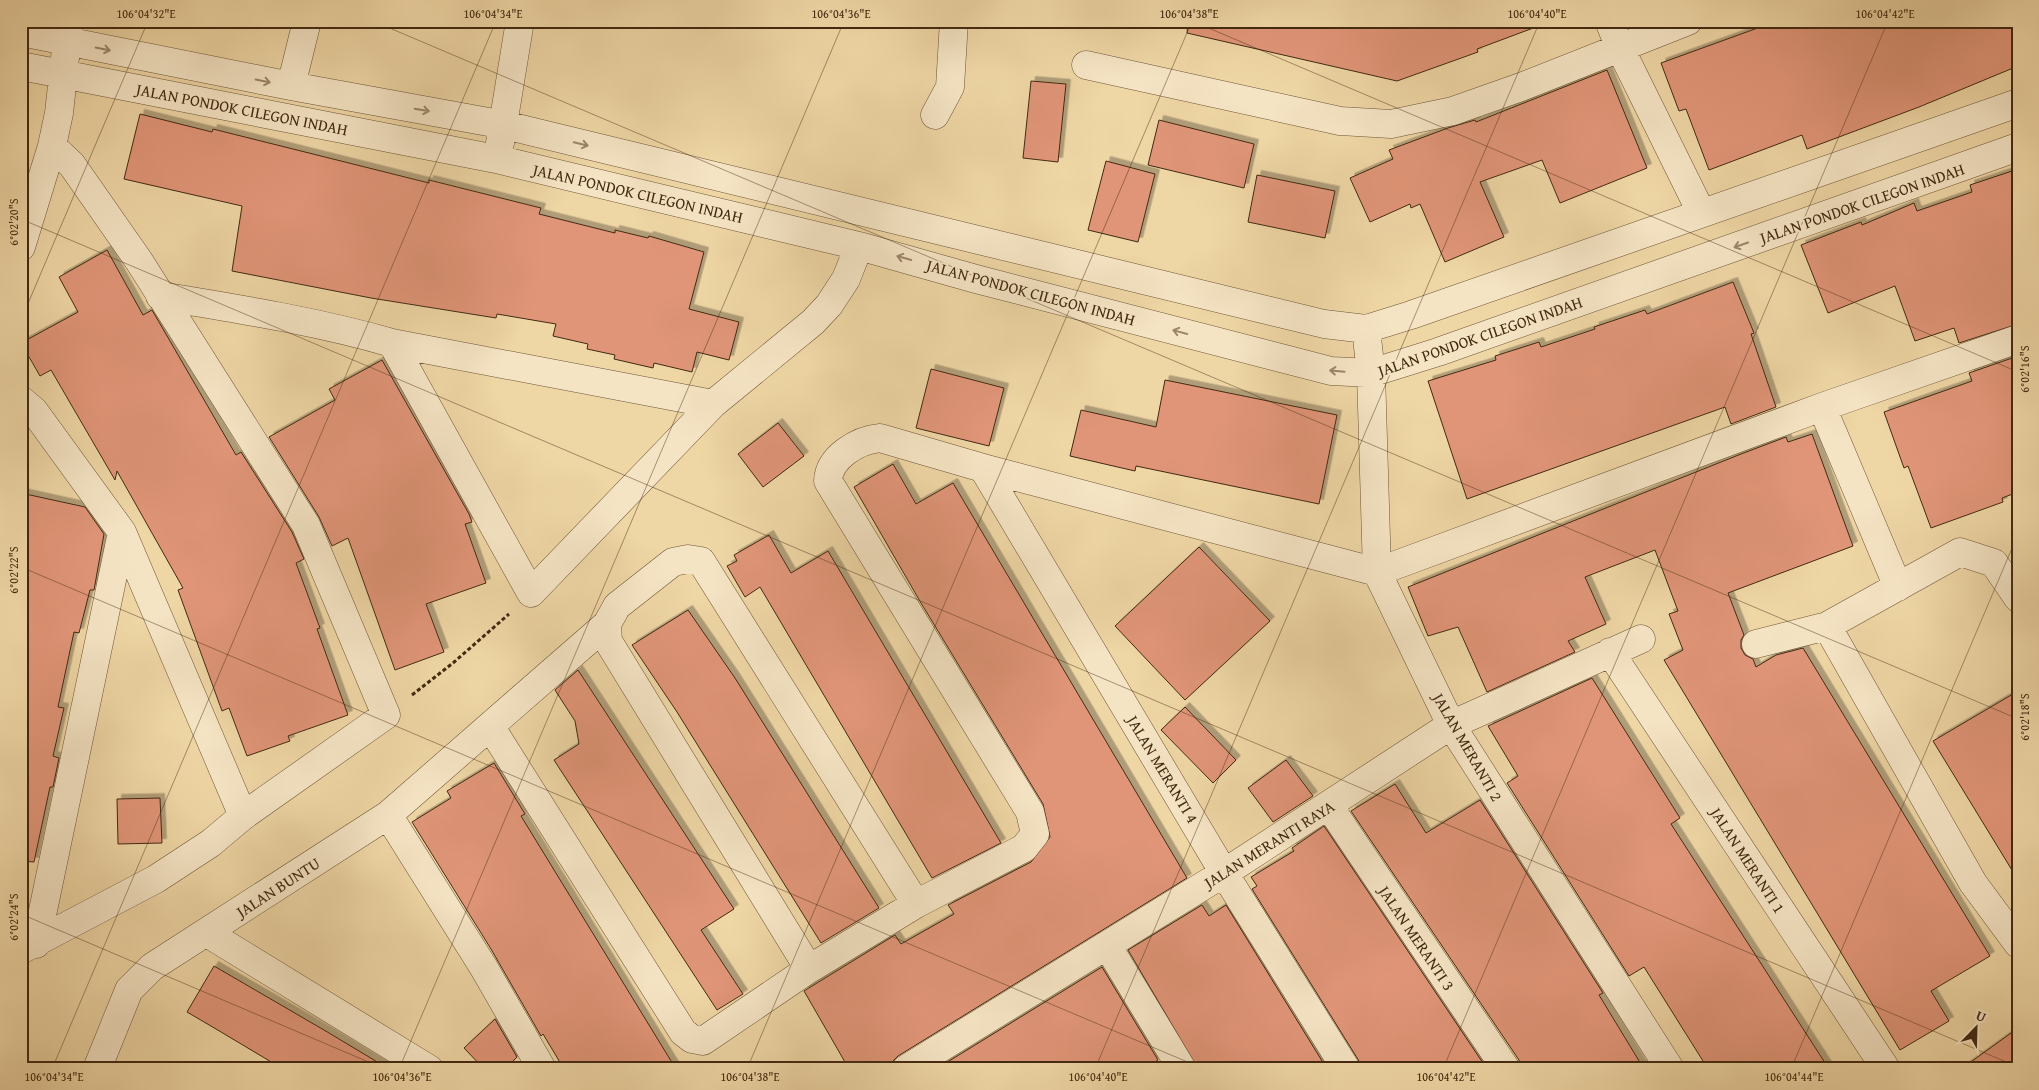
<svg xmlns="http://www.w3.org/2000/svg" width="2039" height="1090" viewBox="0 0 2039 1090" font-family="'Gentium Book Plus',serif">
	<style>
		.building { fill: #e09578; stroke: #422911; filter: url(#shadow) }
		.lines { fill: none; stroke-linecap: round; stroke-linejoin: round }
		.minor-casing { stroke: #6d5436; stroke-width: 29 }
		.path { stroke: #422911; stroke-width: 3; stroke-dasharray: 4 2.5; stroke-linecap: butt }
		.minor { stroke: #f5e4c4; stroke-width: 28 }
		.oneway { stroke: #9c866a }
		.ticks { fill: none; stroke: #422911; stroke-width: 1; stroke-opacity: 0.45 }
		.labels { text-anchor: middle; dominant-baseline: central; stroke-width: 4; stroke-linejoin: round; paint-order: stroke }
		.street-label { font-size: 16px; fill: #422911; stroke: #f5e4c4 }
		.neatline { fill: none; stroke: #422911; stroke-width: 2 }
		.ticks-label { font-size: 12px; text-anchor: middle; fill: #422911 }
	</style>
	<defs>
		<filter id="shadow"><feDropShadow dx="4.5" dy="-4.5" stdDeviation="0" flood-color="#0004"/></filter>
	</defs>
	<rect width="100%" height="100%" fill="#efd6a5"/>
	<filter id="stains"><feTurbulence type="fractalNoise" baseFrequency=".004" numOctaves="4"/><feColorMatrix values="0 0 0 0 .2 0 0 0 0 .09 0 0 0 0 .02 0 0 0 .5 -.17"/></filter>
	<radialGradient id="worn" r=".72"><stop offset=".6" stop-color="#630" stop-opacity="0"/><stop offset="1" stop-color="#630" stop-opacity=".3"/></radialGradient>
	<path class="building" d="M1188,21H1543L1544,24L1477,49L1478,52L1397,81L1187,33Z
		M1777,21H2018V66L1919,107L1807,149L1802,135L1709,170L1686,109L1679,111L1661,63Z
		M1607,70L1647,168L1560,203L1542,160L1480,182L1504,237L1445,262L1420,204L1411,208L1410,204L1370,222L1350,178L1393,159L1389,150L1448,128L1475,120L1476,122Z
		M1031,81L1066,84L1058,162L1023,158Z
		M140,114L212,132L213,129L429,183V180L541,208L539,214L615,233V230L648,238L649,236L704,252L689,309L739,322L729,360L697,352L692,372L654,363L653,368L614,359L615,355L587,349L588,344L553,336L556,324L497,314L496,318L371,298L232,271L242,206L124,179Z
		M1159,120L1254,144L1244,188L1148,165Z
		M1106,161L1155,174L1138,242L1088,230Z
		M2018,169V324L1959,343L1954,328L1915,341L1895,286L1828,313L1801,245L1861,222L1862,225L1914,203L1917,211L1972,192L1970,185Z
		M1257,175L1335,191L1325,238L1248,222Z
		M107,250L143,315L152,310L236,455L241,452L292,532L304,559L296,563L320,628L317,629L348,715L288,736L290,741L247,756L229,708L222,711L178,590L183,588L117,471L115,480L51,370L40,376L21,343L78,312L59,277Z
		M1733,282L1754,333L1751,334L1776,407L1731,424L1725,407L1467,499L1428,381L1496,360L1495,356L1539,342L1541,347L1595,329L1594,327L1645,310L1647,314Z
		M2018,356V492L2002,498L2003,502L1931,528L1908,466L1904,468L1884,412L1972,381L1969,373Z
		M382,360L469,514L472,522L465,524L486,583L426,604L444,652L395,670L348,538L332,546L319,517L269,437L335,400L329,389Z
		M931,369L1004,388L989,446L916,428Z
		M1165,380L1337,415L1319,504L1136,466L1135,471L1070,456L1081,410L1156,427Z
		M778,423L804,456L763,487L738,454Z
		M1812,434L1853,546L1728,593L1744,635L1741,640V648L1745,655L1753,659L1756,667L1776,655L1803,648L1990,956L1931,991L1949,1021L1900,1050L1664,660L1683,650L1669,614L1678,611L1655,550L1585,577L1606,624L1568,641L1575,652L1487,692L1458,627L1428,636L1408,587L1741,454L1786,437L1788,442Z
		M893,464L916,504L953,483L1187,878L898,1056L893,1061L890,1069H849L804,991L895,935L901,944L954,914L948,905L1031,862L1050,837L1043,804L921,603L854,487Z
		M21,493L85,507L104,534L94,590H90L79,633L74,632L58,707L64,708L53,756L59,758L53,787H50L34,862L21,861Z
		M769,535L791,573L828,551L1001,843L932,878L760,587L745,597L727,566L737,561L734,555Z
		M1199,547L1270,621L1185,700L1115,626Z
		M688,610L735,678L879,908L821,943L677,712L632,645Z
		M578,670L734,909L701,930L743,994L717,1010L554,760L579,744L575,721L555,690Z
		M1592,678L1680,818L1671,824L1829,1069H1708L1644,967L1629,976L1507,783L1518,776L1488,726Z
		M2018,691V880L1933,741Z
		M1185,707L1236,760L1213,783L1161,730Z
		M1286,760L1313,796L1273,822L1248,788Z
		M494,763L525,814L521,816L676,1069H564L543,1034L541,1036L491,949L412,822L451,798L447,791Z
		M1395,784L1426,833L1480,800L1603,993L1599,995L1644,1069H1521L1519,1060L1351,811Z
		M160,798L162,843L118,844L117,799Z
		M1324,826L1487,1069H1362L1359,1061L1252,889L1257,886L1251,877L1294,851L1292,848Z
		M1202,905L1209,916L1226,905L1327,1069H1198L1128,950Z
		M214,966L324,1030L389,1069H283L216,1029L187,1012Z
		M1102,967L1158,1060L1143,1069H936Z
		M495,1019L517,1057L505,1069H484L464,1048Z
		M2018,1028V1069H1961Z"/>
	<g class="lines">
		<g class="minor-casing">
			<path id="minor" d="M1609,21L1620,48L1701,212
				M21,32L291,86L505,125L1324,324L1366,329L1411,315L2018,103
				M1086,65L1340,121L1391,124L1453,111L1521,87L1688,21
				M21,66L496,159L859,246L976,279L1331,371L1371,373L1438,352L2018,147
				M291,86L307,21
				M935,115L950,87L954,21
				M500,143L520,21
				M21,247L52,146L59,113L69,21
				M160,296C238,309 316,321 392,343L713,404
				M1366,329L1371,373L1377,572L1451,725L1670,1069
				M392,343L531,593L713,404L813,322L829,305L846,279L859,246
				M21,400L34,411L122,532L243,816
				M1822,407L1898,587
				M983,468L1224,873L1346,1069
				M607,624L608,641L809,969
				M1827,626L1973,883L2018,944
				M1756,644L1827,626L1960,552L1994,563L2018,598
				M1610,652L1886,1069
				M490,726L683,1032L692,1039L703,1041L809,969L916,904L1024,848L1035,834L1030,812L828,481C829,457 858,440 880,438L983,468L1377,572L1822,407L2018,339
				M1329,806L1506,1069
				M388,815L484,968L542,1069
				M207,933L429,1069
				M36,944L122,532
				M1107,945L1182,1069
				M21,950L156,879L211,843L243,816L386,715L306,525L139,261L72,165L52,146
				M97,1069L129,990L152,967L388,815L607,624L617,606L673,562L688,559L701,561L916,904
				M906,1069L1224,873L1451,725L1641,639"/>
		</g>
		<path class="path" d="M412,695L453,663L509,614"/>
		<use href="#minor" class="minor"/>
	</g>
	<defs><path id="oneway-shaft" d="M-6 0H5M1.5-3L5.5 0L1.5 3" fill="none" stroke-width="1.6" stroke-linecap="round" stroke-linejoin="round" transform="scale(1.25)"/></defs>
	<g class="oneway">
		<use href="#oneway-shaft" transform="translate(103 49) rotate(11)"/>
		<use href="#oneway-shaft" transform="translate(263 81) rotate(11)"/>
		<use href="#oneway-shaft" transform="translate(422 110) rotate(10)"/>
		<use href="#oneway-shaft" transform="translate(581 144) rotate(14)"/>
		<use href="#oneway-shaft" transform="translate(1741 245) rotate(161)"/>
		<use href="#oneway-shaft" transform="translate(904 258) rotate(-164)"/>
		<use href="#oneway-shaft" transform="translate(1180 332) rotate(-165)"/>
		<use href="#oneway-shaft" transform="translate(1337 371) rotate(-175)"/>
	</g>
	<path class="ticks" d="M373,21L2018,719M1192,21L2018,372M2011,21L2018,24M21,219L2018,1067M21,320L148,21M21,567L1204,1069M21,914L385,1069M52,1069L496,21M399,1069L844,21M747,1069L1192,21M1095,1069L1540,21M1443,1069L1888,21M1791,1069L2018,534"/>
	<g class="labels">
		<g class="street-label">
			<text transform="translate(242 109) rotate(11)">JALAN PONDOK CILEGON INDAH</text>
			<text transform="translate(638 193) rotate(13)">JALAN PONDOK CILEGON INDAH</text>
			<text transform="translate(1862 203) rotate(-19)">JALAN PONDOK CILEGON INDAH</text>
			<text transform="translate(1031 292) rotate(15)">JALAN PONDOK CILEGON INDAH</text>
			<text transform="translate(1480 336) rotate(-19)">JALAN PONDOK CILEGON INDAH</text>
			<text transform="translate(1468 747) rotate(60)">JALAN MERANTI 2</text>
			<text transform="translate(1163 769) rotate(59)">JALAN MERANTI 4</text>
			<text transform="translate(1269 844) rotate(-32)">JALAN MERANTI RAYA</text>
			<text transform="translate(1748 860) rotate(57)">JALAN MERANTI 1</text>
			<text transform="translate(278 887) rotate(-33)">JALAN BUNTU</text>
			<text transform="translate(1417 938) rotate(56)">JALAN MERANTI 3</text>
		</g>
	</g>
	<rect width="2039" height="1090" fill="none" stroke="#efd6a5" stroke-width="55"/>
	<g transform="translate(1976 1028) rotate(23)" stroke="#f5e4c4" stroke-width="4" paint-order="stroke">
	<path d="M0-4L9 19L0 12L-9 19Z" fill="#422911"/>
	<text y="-8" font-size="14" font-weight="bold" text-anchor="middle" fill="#422911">U</text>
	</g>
	<rect x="28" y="28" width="1984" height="1034" class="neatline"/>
	<g class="ticks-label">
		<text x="146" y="18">106°04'32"E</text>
		<text x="493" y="18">106°04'34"E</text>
		<text x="841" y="18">106°04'36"E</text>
		<text x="1189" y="18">106°04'38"E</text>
		<text x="1537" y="18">106°04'40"E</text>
		<text x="1885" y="18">106°04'42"E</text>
		<text transform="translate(14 222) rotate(-90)" y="4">6°02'20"S</text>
		<text transform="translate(2025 369) rotate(-90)" y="4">6°02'16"S</text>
		<text transform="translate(14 570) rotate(-90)" y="4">6°02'22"S</text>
		<text transform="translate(2025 717) rotate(-90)" y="4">6°02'18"S</text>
		<text transform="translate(14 917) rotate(-90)" y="4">6°02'24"S</text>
		<text x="54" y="1081">106°04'34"E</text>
		<text x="402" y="1081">106°04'36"E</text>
		<text x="750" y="1081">106°04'38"E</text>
		<text x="1098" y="1081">106°04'40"E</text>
		<text x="1446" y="1081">106°04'42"E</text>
		<text x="1794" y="1081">106°04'44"E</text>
	</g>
	<rect width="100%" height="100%" filter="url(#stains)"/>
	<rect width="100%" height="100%" fill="url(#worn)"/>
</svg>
